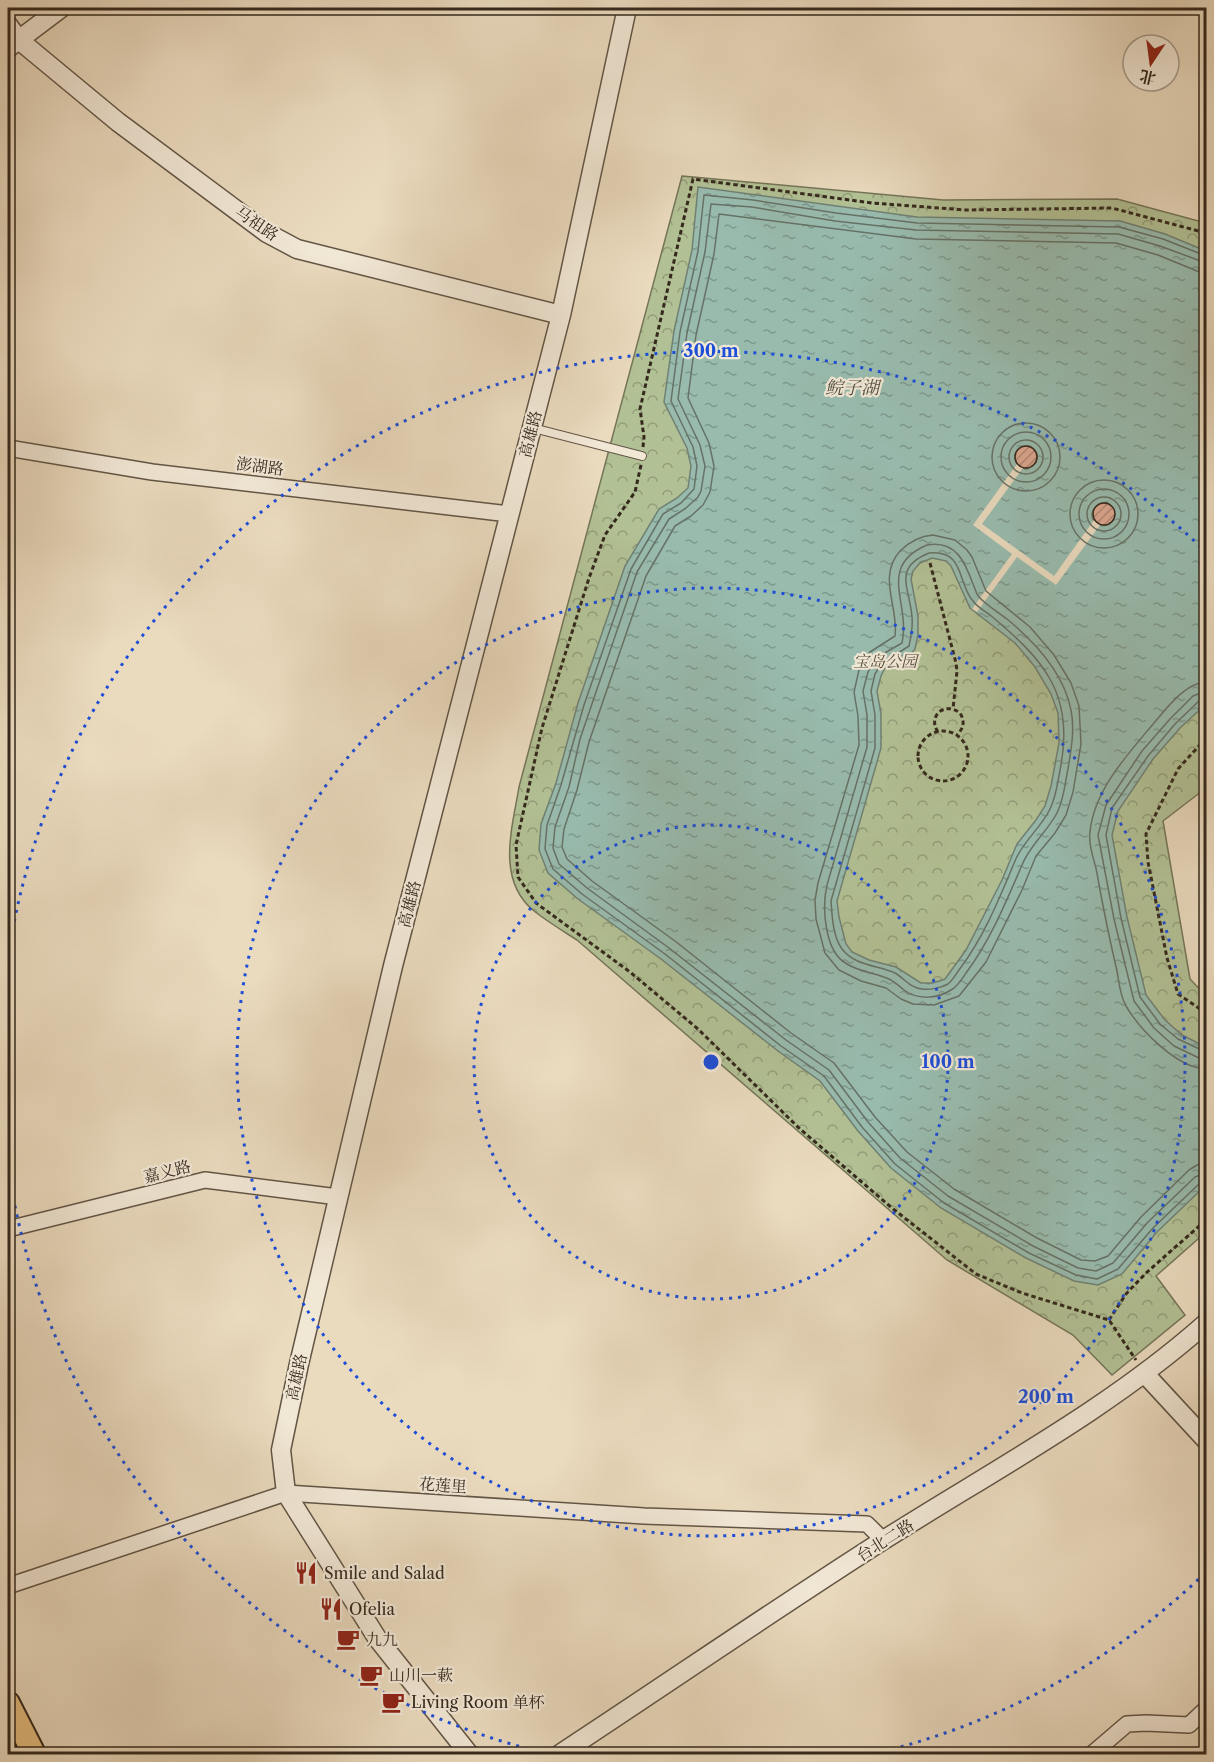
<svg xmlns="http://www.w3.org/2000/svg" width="1214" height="1762" viewBox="0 0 1214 1762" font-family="'Libre Caslon Text','Noto Serif SC',serif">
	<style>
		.forest { fill: url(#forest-crowns); stroke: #747559; stroke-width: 1.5 }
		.water { fill: url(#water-ripples); stroke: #708174; stroke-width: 1.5; fill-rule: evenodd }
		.pier { fill: #eadabe }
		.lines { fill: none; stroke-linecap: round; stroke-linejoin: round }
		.shore { stroke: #667266; stroke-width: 1.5 }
		.building { fill: url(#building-hatch); stroke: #35291d; stroke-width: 1.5 }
		.service-casing { stroke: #625545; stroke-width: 10 }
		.minor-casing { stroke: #625545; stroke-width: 18 }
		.tertiary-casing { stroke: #625545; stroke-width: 21 }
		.primary-casing { stroke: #35291d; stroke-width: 26 }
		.path { stroke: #35291d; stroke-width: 3; stroke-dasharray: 4.5 3; stroke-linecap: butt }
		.service { stroke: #f1e7d5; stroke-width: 8 }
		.minor { stroke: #f1e7d5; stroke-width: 15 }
		.tertiary { stroke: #f1e7d5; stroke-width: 18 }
		.primary { stroke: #e5bd7f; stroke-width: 22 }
		.ring { fill: none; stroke: #1d4ed8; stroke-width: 3; stroke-dasharray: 3 6 }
		.labels { text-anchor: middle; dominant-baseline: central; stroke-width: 4.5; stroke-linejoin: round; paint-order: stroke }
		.street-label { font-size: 16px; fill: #35291d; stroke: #f1e7d5 }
		.park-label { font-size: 16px; font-style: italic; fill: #544f3b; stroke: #f1e7d5 }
		.poi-label { font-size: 16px; fill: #35291d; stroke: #f1e7d5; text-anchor: start }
		.water-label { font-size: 18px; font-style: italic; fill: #4e4e41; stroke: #f1e7d5 }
		.centre { fill: #1d4ed8; stroke: #f1e7d5; stroke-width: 3 }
		.ring-label { font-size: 18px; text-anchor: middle; font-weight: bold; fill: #1d4ed8; stroke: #f1e7d5; stroke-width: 4.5; stroke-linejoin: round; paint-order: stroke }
	</style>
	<defs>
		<pattern id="forest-crowns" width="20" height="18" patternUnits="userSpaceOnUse" patternTransform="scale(1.5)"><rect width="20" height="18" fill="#b2c195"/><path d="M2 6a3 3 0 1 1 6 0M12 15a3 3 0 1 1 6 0" fill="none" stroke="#929d79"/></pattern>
		<pattern id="water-ripples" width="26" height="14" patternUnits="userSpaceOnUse" patternTransform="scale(1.5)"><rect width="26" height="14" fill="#98bbae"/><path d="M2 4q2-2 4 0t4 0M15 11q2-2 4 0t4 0" fill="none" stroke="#7d988d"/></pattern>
		<pattern id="building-hatch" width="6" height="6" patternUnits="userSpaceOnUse" patternTransform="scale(1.5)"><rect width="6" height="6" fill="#dca790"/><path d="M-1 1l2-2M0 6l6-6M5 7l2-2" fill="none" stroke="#b38875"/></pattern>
	</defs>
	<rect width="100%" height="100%" fill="#eadabe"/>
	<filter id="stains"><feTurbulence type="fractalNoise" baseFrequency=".00333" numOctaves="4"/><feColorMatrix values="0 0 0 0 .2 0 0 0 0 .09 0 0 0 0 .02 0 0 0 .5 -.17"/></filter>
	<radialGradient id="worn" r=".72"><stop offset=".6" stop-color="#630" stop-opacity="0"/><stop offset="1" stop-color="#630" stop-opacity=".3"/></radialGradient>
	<path class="forest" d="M682,176L943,200L1117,199L1206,223V788L1163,821L1190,979L1206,996V1232L1156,1276L1185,1315L1112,1375L1073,1335L947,1260L577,940C563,931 548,922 534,911C496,880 512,829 519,787Z"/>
	<path class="water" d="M698,187L917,217L1120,221L1165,234L1206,251V704L1180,728L1153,759L1118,811L1112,835L1127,917L1146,995L1165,1020L1182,1035L1204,1046L1206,1049V1185L1157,1232L1122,1274L1098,1285L1074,1281L1026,1258L941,1208L891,1168L858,1131L820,1081L778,1051L661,959L578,899L548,873L539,850L541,824L556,783L578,703L625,566L659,509L677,498L688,488L691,466L687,448L664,402L674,331L692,250ZM1029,446C1034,449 1038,452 1037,458C1037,462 1035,464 1032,466C1019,477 1003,448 1029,446ZM1107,502C1118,511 1115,529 1100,525C1085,519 1093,503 1107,502ZM932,558L946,561L951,566L970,608L1015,643L1035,667L1051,694L1058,713L1059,743L1051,786L1045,806L1036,820L1017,844L1002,880L966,950L945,979L933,983H921L896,967L869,960L852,952L846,944L839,917L837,901L881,748V714L877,691L881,676L885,668L911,654L915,649L918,635V616L911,579L913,571L920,563Z"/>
	<path class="pier" d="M1017,464L1023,468L982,524L1054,576L1094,520L1100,525L1056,585L1017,557L977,612L972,609L1012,554L973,525Z"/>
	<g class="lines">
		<path class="shore" d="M1206,256L1163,239L1119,227L917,223L836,213L753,200L704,195L698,251L680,332L671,401L693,447L697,466L694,489L681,503L663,514L631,569L584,705L561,785L547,825L545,849L553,869L582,894L665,954L781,1046L824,1076L862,1127L895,1164L944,1203L1029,1253L1076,1275L1097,1279L1118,1269L1153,1228L1200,1183L1206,1181
			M1206,263L1160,246L1118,234L916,230L835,221L752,207L711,204L705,252L687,333L678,399L700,445L705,466L701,491L698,497L686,508L669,519L637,572L580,739L569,787L555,827L553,848L559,864L587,888L669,948L786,1040L829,1070L868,1122L900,1158L948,1196L1033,1246L1078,1268L1096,1271L1113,1263L1148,1222L1195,1177L1206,1173
			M1206,272L1197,271L1158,255L1116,243L916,239L719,214L714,254L696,335L688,398L709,443L714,466L710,492L703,505L691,516L675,526L646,576L589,742L577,790L564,829L562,847L567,859L592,881L675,941L791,1033L834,1063L875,1117L907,1152L954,1189L1037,1238L1081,1260L1095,1261L1108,1256L1141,1217L1189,1170L1197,1165L1206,1164
			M992 457a34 34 0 1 1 68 0a34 34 0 1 1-68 0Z
			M1001 457a25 25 0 1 1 50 0a25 25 0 1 1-50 0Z
			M1009 457a17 17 0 1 1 34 0a17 17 0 1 1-34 0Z
			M1070 514a34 34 0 1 1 68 0a34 34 0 1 1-68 0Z
			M1079 514a25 25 0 1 1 50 0a25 25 0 1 1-50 0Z
			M1087 514a17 17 0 1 1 34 0a17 17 0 1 1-34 0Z
			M933,535L955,540L967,550L972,557L986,591L1030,627L1054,655L1071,683L1079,706L1081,744L1073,792L1066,815L1055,833L1036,856L1022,890L986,962L959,996L934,1005L913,1004L901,999L886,988L861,981L839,970L825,953L816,919L815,900L818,883L859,745L858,716L854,692L859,670L870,652L895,636C899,607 877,577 900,551C909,542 921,536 933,535Z
			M927,545C956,540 965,562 973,584C975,588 976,594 979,597C986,605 998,612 1007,619C1035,642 1064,674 1071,710C1075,730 1071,750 1068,769C1065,783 1064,799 1057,813C1047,832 1030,845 1022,865C1006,902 990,941 966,973C962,979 957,987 951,990C937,999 917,1000 904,990C899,986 895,982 889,979C875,973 860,972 847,964C824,952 822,907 827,885L867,747V715L863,691L868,672L876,658L902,643C911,603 876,567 927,545Z
			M929,553C965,549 957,583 973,601C977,607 985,611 990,615C1043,659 1074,693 1061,765C1058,779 1057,795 1050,809C1041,828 1023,841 1015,861C999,899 984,937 959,970C956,974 952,981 948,984C941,988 930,990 922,989C910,988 904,978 895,973C877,965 855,966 842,949C833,937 832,916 831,901L875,748V715L871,691L875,674L881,664L909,646C911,637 913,627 912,617C910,588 892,568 929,553Z
			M1206,682C1185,683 1167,708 1154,723C1128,754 1094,790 1090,832C1088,843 1093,857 1096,868C1102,902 1109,937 1117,971C1119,982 1120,996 1126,1006C1140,1030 1177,1068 1206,1069
			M1206,691L1193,696L1170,719L1142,751L1106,805L1098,835L1114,919L1134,1001L1154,1028L1174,1046L1199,1058L1206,1060
			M1206,699L1199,701L1175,724L1148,756L1112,808L1106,835L1121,918L1140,997L1160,1024L1178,1039L1206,1052"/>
	</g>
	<path class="building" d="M1015 457a11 11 0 1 1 22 0a11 11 0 1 1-22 0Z
		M1093 514a11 11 0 1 1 22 0a11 11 0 1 1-22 0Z"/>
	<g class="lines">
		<g class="service-casing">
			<path id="service" d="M533,428L642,456"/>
		</g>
		<g class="minor-casing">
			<path id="minor" d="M8,448L152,472L509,514
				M8,1229L205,1180L338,1197
				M8,1586L286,1493L644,1516L867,1524L883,1540
				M1092,1754L1127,1724L1146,1723L1189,1725L1206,1709"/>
		</g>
		<g class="tertiary-casing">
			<path id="tertiary" d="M8,25L19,40L118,122L267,233L297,249L561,315
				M8,48L61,8
				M1145,1374L1206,1440
				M469,1754L377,1638L286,1493L281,1450L299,1364L393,966L561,315L627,8
				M560,1754C668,1683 774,1610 882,1541C992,1471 1108,1410 1206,1323"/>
		</g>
		<g class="primary-casing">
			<path id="primary" d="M8,1703L34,1754"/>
		</g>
		<path class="path" d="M643,447L644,437L640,409L693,179L872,203L966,210L1112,208L1206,233
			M641,465L635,492L605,535L589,578L542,728L516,845L518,877L536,903L630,972L698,1029L800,1129L892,1208L976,1274L1022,1293L1109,1320L1136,1360
			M930,563L956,663L957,671L953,709
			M918 756a25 25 0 1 1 50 0a25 25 0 1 1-50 0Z
			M938,732C927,716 945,701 960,713C965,721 964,728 957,735
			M1206,738L1178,769L1146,834L1148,862L1167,958L1178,994L1206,1013
			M1109,1320L1126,1294L1146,1273L1206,1220"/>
		<use href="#service" class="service"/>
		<use href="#minor" class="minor"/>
		<use href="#tertiary" class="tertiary"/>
		<use href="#primary" class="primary"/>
	</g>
	<g class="ring">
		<circle cx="711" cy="1062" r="237"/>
		<circle cx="711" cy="1062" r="474"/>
		<path d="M1205 1573A711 711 0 0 1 877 1753M545 1753A711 711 0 0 1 8 1167M8 957A711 711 0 0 1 1205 551"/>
	</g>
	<defs>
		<g id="restaurant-bare" transform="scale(1.8)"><path d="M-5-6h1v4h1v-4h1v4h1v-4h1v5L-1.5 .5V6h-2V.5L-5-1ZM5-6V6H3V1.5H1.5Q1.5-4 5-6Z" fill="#8f2418" stroke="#f1e7d5" stroke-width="2.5" paint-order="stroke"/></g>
		<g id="cafe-bare" transform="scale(1.8)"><path d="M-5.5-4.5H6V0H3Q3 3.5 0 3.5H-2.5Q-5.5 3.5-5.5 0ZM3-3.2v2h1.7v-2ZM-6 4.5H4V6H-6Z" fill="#8f2418" stroke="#f1e7d5" stroke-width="2.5" paint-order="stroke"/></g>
	</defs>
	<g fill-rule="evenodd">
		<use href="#restaurant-bare" x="306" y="1573"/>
		<use href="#restaurant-bare" x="331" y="1609"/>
		<use href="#cafe-bare" x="348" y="1639"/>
		<use href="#cafe-bare" x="371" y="1675"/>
		<use href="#cafe-bare" x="393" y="1702"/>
	</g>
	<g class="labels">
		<g class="street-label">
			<text transform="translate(257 223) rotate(34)">马祖路</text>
			<text transform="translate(530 434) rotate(-76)">高雄路</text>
			<text transform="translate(260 466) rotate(7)">澎湖路</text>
			<text transform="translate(409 904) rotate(-76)">高雄路</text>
			<text transform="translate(167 1171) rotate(-14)">嘉义路</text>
			<text transform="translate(296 1377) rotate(-78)">高雄路</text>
			<text transform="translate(443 1485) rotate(4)">花莲里</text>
			<text transform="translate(885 1540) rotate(-32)">台北二路</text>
		</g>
		<g class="park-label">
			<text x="885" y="661">宝岛公园</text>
		</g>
		<g class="poi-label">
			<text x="324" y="1573">Smile and Salad</text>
			<text x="349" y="1609">Ofelia</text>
			<text x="366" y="1639">九九</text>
			<text x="389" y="1675">山川一蔌</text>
			<text x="411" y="1702">Living Room 单杯</text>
		</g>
		<g class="water-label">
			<text x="852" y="388">鲩子湖</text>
		</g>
	</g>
	<circle cx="711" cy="1062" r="9" class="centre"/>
	<g class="ring-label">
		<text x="711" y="357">300 m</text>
		<text x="948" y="1068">100 m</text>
		<text x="1046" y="1403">200 m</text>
	</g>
	<rect width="1214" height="1762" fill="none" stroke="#eadabe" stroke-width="30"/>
	<rect x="9" y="9" width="1196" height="1744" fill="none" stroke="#35291d" stroke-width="3"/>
	<rect x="15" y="15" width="1184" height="1732" fill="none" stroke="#35291d" stroke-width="1.5"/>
	<g transform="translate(1151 63) rotate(193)"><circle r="28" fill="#f1e7d5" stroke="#a69b8b" stroke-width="1.5"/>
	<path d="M0-4.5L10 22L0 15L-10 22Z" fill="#8f2418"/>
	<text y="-9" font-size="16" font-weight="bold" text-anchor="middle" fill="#35291d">北</text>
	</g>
	<rect width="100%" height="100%" filter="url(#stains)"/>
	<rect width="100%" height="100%" fill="url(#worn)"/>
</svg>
